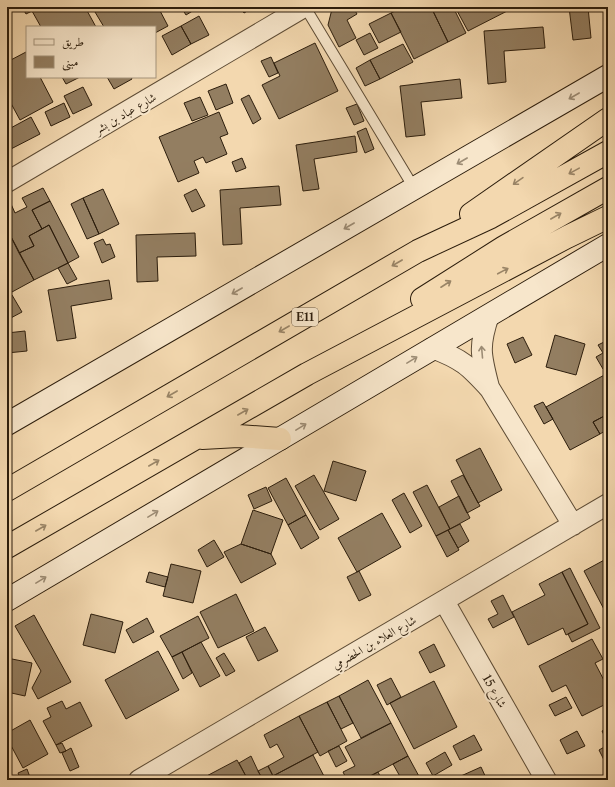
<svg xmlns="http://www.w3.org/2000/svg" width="615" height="787" viewBox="0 0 615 787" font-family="'Libre Caslon Text',Amiri,serif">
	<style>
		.building { fill: #937e61; stroke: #2c1d0c }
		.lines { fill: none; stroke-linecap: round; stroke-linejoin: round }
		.lane-casing { stroke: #5e4c35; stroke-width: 12 }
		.street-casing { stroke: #5e4c35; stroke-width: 22 }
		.secondary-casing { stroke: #2c1d0c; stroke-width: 24 }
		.highway-casing { stroke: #2c1d0c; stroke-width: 24 }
		.lane { stroke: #f7e6cb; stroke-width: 10 }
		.street { stroke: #f7e6cb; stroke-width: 20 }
		.secondary { stroke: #f7e6cb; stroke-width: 22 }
		.highway { stroke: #f3d8af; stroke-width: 22 }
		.oneway { stroke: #9c8c75 }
		.oneway2 { stroke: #998466 }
		.labels { text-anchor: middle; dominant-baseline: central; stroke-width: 4; stroke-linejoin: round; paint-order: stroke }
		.shield { fill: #f7e6cb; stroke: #695945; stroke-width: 1 }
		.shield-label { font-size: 11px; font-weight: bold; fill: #2c1d0c }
		.street-label { font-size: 12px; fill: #2c1d0c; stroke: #f7e6cb }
	</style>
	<rect width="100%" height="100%" fill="#f3d8af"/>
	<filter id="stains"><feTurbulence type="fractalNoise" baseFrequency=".005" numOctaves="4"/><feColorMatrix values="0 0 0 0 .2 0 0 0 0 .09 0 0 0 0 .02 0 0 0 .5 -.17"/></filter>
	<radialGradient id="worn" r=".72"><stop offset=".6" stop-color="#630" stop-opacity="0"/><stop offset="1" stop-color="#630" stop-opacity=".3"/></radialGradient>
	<path class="building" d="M22,7H76L78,10L85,7L96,27H41L32,11L26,14Z
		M92,7H158L168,26L155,33V27H104Z
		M181,7H199L186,15Z
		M240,7H254L244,13Z
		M337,7H353L357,14L347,20L356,38L339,47L328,25L332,9Z
		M403,7H431L448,42L414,59L391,13Z
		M431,7H453L466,33L448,42Z
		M455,7H515L468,31Z
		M569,7H588L591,38L573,40Z
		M391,13L401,32L379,43L369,24Z
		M199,16L209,35L191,44L181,26Z
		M181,26L191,44L172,55L162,36Z
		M543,27L545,48L504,51L506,82L488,84L484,31Z
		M370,33L378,48L364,55L356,40Z
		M315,43L338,91L279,119L262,85L280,76L274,63Z
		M403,44L413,62L380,79L370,60Z
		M26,52L27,77H40L53,102L20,120L7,96V62Z
		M271,57L278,73L269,77L261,61Z
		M370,60L380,79L365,86L356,68Z
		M62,77H80L66,84Z
		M107,77H131L132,79L114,89Z
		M460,79L462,98L421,102L425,135L406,137L400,86Z
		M226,84L233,103L216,110L208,91Z
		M83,87L92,105L73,114L64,96Z
		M249,95L261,119L253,124L241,99Z
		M200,97L208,115L192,121L184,103Z
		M64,103L70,117L51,126L45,112Z
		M357,104L364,121L354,125L346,108Z
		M219,112L228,134L220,137L227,154L206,163L203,157L194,161L199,173L178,182L159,137Z
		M31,117L40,134L7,151V130Z
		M366,128L374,149L365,153L357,132Z
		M355,136L357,152L314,159L319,189L303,191L296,145Z
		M242,158L246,168L236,172L232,162Z
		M279,186L281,205L240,208L242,244L223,245L220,190Z
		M43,188L50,201L32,210L42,229L29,236L34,246L19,253L7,229V206L11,204L15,213L27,207L22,198Z
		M103,189L119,224L99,234L83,198Z
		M196,189L205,206L192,212L184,195Z
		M83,198L99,234L87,239L71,204Z
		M50,201L79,257L68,263L49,225L42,229L32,210Z
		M49,225L68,263L34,280L19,253L34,246L29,236Z
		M7,229L34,280L12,292L7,283Z
		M195,233L196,256L157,257L158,281L137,282L136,235Z
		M103,239L106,245L110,244L115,257L102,263L94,243Z
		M68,263L77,279L67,284L58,268Z
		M109,280L112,299L71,306L76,338L57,341L48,290Z
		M12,295L22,312L7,320V298Z
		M25,331L27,351L7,353V333Z
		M555,335L585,344L576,375L546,367Z
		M523,337L532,355L515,363L507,344Z
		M608,340V366L603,369L596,357L603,353L598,345Z
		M608,373V398L606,399L608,402V414L593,422L600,434L570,450L546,407Z
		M543,402L553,419L544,424L534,406Z
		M608,414V429L600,434L593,422Z
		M480,448L502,490L478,503L456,460Z
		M333,461L366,471L356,501L324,491Z
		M314,475L339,519L320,530L295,486Z
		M463,475L480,506L467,513L451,481Z
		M286,478L306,515L288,525L268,488Z
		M427,485L450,529L436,536L413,492Z
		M266,487L272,501L254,509L248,495Z
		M404,493L422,526L410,533L392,500Z
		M459,496L470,518L450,529L439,507Z
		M253,510L283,520L271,554L241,544Z
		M382,513L401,547L357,572L338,538Z
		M306,515L319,538L301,549L288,525Z
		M460,524L469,541L458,548L448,530Z
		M448,530L459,550L447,557L436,536Z
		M214,540L224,557L207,567L198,550Z
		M241,544L271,554L276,564L241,583L224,552Z
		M608,558V617L584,571Z
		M171,564L201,571L193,603L163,596Z
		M570,568L600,628L572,642L568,634L588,624L562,572Z
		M359,571L371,595L359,601L347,577Z
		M149,572L168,577L165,587L146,582Z
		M562,572L588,624L566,635L563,628L528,645L512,612L545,595L539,584Z
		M236,594L254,631L218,648L200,612Z
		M503,595L514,617L493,628L488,619L498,614L491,601Z
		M91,614L123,622L115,653L83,645Z
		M34,615L71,682L38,699L32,688L41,671L15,626Z
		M198,616L209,638L172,657L160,636Z
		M147,618L154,632L133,643L126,630Z
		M265,627L278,651L258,661L246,637Z
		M592,639L603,659L595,663L608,688V703L582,716L566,685L552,692L539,666Z
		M201,642L220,676L200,687L182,652Z
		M434,644L445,666L430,673L419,652Z
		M158,651L179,690L126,719L105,680Z
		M182,652L192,673L183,679L172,657Z
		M224,653L235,671L226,676L216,658Z
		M7,658L32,663L25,696L7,692Z
		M391,678L401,697L387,705L377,685Z
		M368,680L391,723L361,738L339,696Z
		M434,681L457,727L414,749L390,703Z
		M339,696L353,723L341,729L327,702Z
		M566,697L572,708L555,716L549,705Z
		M62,701L66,709L80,702L92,726L56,745L43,721L51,717L47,708Z
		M327,702L347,741L320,756L299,716Z
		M299,716L318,752L273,776L268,766L284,757L277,744L270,748L264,735Z
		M30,720L48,754L23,768L7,738V733Z
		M391,723L408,756L363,780H347L343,772L355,766L345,747Z
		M608,728V743L602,731Z
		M577,731L585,746L567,754L560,740Z
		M474,735L482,750L460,760L453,746Z
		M62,743L66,751L60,753L56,745Z
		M608,745V768L599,750Z
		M339,746L347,761L336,767L328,751Z
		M71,748L79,767L70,771L62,753Z
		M445,752L452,765L433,776L426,763Z
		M313,755L326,780H275L273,776Z
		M251,756L258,771L263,780H248L239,763Z
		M408,756L421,780H402L393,764Z
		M237,760L248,780H199Z
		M268,766L275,780H263L258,771Z
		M481,767L487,780H452Z
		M27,769L31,780H21L18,773Z
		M378,772L382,780H366V778Z"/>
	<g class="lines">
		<g class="lane-casing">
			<path id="lane" d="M305,7L414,188"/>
		</g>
		<g class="street-casing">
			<path id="street" d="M7,182L304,7
				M489,315C478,347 481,356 489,387
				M432,348C462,359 469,366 490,389L573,525
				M444,601L546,780
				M139,780L608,504"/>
		</g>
		<g class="secondary-casing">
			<path id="secondary" d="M7,424L608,76
				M7,600L608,245"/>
		</g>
		<g class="highway-casing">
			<path id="highway" d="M471,214L608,119
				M422,299L504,247L608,188
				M202,438L238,436L280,439
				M7,490L418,251L491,217L608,152
				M7,547L307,374L567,237L608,217"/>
		</g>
		<use href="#lane" class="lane"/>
		<use href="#street" class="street"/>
		<use href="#secondary" class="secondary"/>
		<use href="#highway" class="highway"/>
	</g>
	<defs><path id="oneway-shaft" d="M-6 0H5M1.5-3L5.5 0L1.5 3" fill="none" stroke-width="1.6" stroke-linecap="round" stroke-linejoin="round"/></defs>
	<g class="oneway">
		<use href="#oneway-shaft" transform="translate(574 96) rotate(150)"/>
		<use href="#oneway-shaft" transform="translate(462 161) rotate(150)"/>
		<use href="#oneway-shaft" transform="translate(349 226) rotate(150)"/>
		<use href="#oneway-shaft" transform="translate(237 291) rotate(150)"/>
		<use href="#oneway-shaft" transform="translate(482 352) rotate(-95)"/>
		<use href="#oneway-shaft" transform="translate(412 360) rotate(-31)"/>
		<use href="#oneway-shaft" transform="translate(301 427) rotate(-31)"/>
		<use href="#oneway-shaft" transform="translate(153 514) rotate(-31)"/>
		<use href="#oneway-shaft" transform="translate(41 580) rotate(-31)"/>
	</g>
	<g class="oneway2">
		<use href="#oneway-shaft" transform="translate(574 171) rotate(151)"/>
		<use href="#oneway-shaft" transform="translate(518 181) rotate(145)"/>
		<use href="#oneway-shaft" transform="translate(556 216) rotate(-30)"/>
		<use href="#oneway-shaft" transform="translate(397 263) rotate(150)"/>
		<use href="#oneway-shaft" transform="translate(503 271) rotate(-28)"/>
		<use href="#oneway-shaft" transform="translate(446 284) rotate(-33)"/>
		<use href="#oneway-shaft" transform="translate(284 329) rotate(150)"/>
		<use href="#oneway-shaft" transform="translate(172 394) rotate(150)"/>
		<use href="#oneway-shaft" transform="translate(243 412) rotate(-30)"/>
		<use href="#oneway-shaft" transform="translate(154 463) rotate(-30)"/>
		<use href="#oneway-shaft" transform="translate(41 528) rotate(-30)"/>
	</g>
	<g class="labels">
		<rect class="shield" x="292" y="308" width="26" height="18" rx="3"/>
		<g class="shield-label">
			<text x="305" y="317">E11</text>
		</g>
		<g class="street-label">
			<text transform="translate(125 113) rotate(-30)">شارع عباد بن بشر</text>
			<text transform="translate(374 642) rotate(-30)">شارع العلاء بن الحضرمي</text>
			<text transform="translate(495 691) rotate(60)">شارع 15</text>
		</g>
	</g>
	<rect width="615" height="787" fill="none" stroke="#f3d8af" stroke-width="24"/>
	<rect x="8" y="8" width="599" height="771" fill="none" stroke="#2c1d0c" stroke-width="2"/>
	<rect x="12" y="12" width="591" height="763" fill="none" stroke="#2c1d0c"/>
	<rect x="26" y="26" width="130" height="52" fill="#f7e6cb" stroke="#a6967f"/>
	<rect x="34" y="39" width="20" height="6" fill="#f7e6cb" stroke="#a6967f"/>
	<text x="62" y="46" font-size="12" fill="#2c1d0c">طريق</text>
	<rect x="34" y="56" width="20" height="12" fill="#937e61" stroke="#a6967f"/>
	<text x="62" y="66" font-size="12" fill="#2c1d0c">مبنى</text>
	<rect width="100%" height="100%" filter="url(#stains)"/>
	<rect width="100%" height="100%" fill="url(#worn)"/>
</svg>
